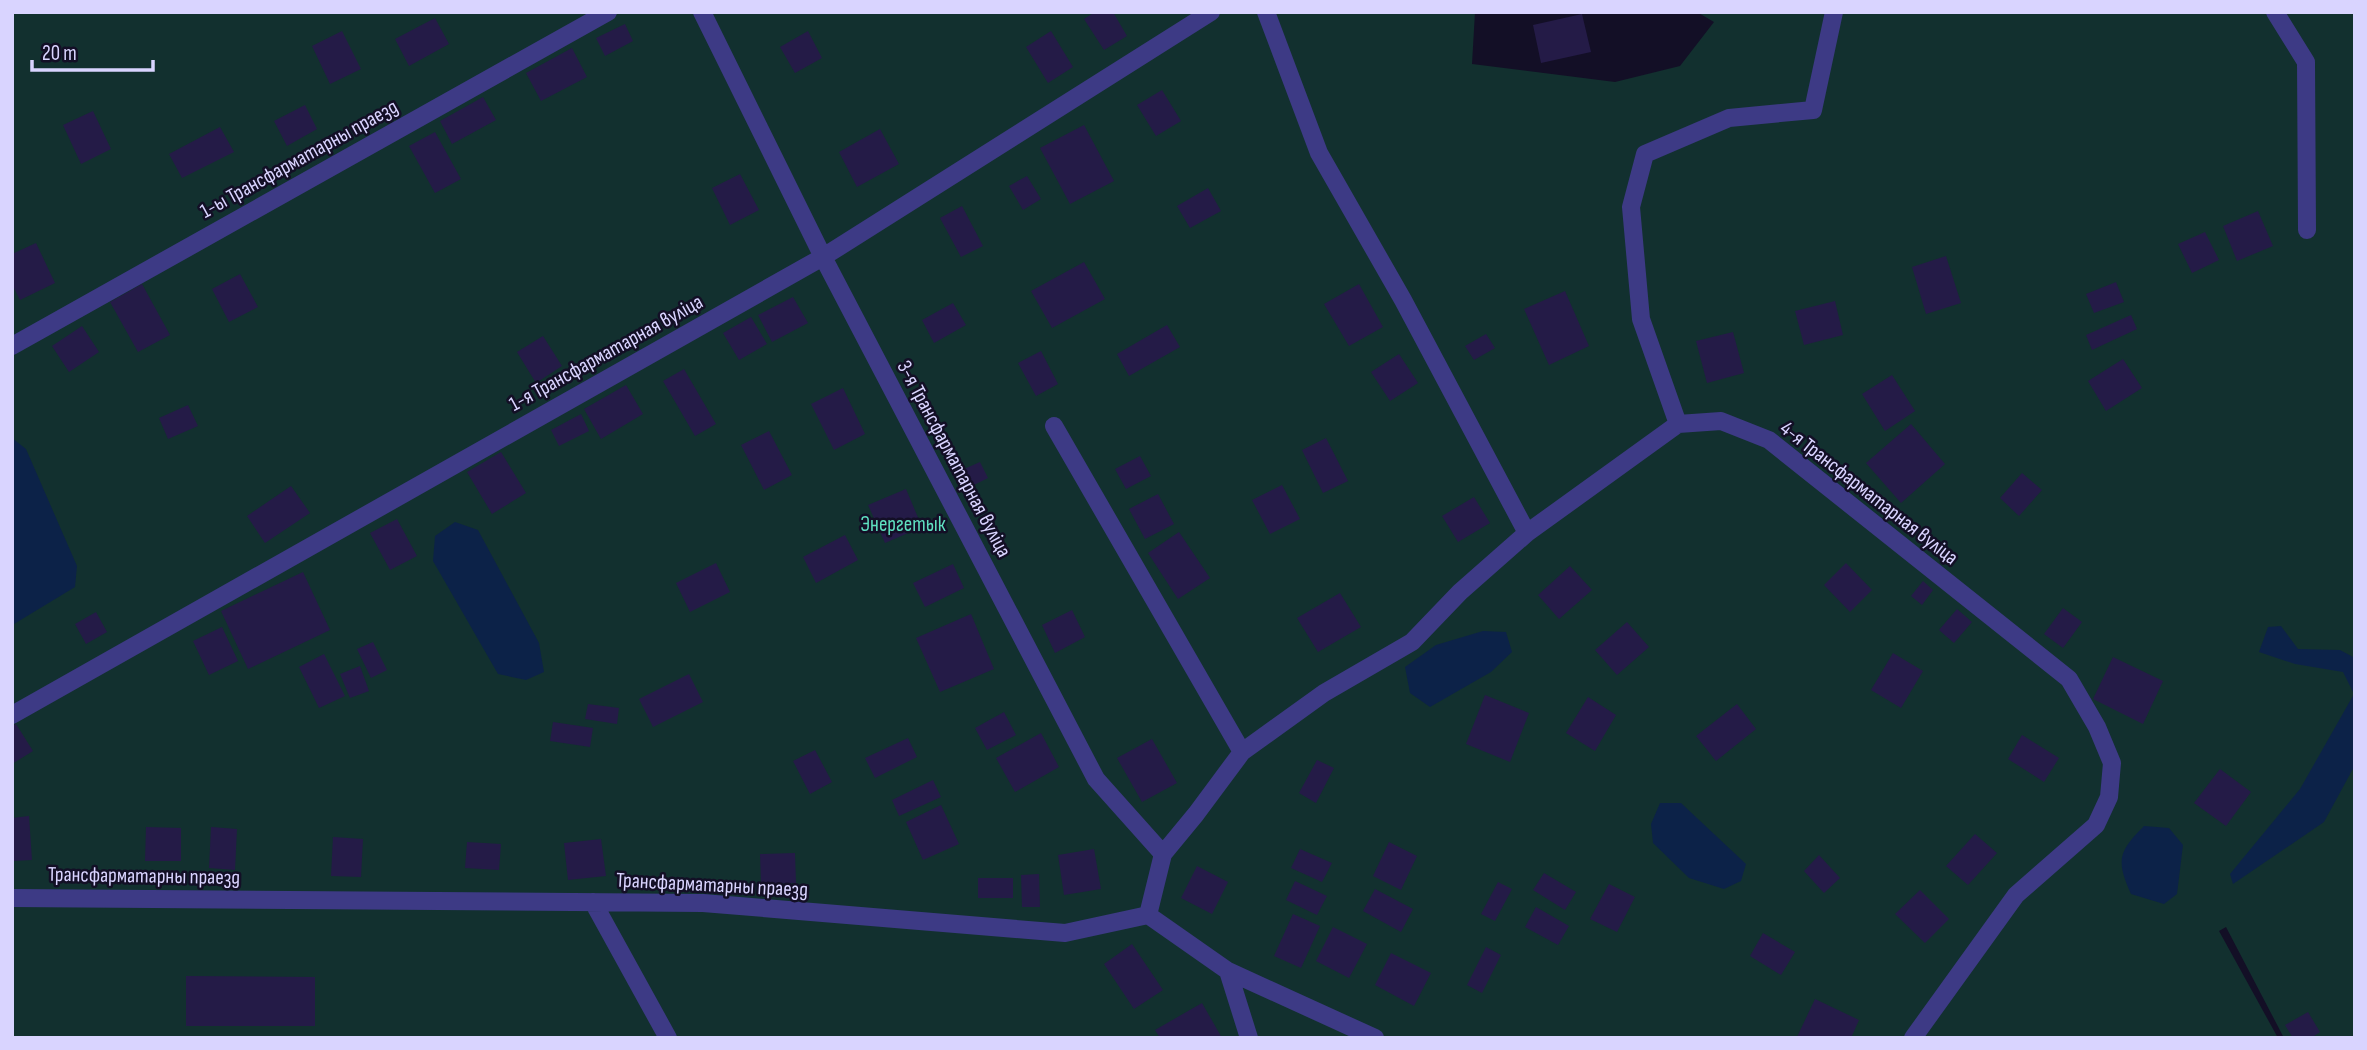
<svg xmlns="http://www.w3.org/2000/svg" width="2367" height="1050" viewBox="0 0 2367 1050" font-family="'Sofia Sans Condensed',sans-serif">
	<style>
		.green { fill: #12302f }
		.water { fill: #0c2248 }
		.building { fill: #241b47 }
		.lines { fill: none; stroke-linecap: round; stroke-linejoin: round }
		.minor { stroke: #3d3a85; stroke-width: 18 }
		.labels { text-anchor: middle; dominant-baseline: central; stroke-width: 5; stroke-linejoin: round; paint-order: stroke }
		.street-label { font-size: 21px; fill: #d9d4ff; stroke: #130f26 }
		.park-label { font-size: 21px; fill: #5fe0c0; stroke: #130f26 }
	</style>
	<rect width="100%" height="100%" fill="#130f26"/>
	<path class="green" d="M12,12H1475L1472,64L1615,82L1680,66L1714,22L1697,12H2355V1038H2284L2226,927L2219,931L2278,1038H12Z"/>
	<path class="water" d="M12,438L26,449L77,566L75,587L14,624Z
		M455,522L478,530L539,643L544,672L526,680L498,674L433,561L435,536Z
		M2281,626L2298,649L2340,650L2355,658V765L2324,822L2233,884L2230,874L2300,789L2354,694L2343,672L2295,664L2259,652L2268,627Z
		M1483,631L1506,632L1512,652L1491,672L1430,707L1410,693L1405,667L1436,645Z
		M1660,803H1681L1746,864L1741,881L1724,889L1689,878L1653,843L1651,824Z
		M2144,826L2169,828L2183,845L2177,894L2164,904L2131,894C2116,860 2118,852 2144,826Z"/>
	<path class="building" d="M1095,12H1113L1127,36L1104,50L1084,19Z
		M1582,14L1591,52L1541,63L1533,25Z
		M435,18L449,44L409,66L395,39Z
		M625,24L633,41L605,56L596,38Z
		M342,31L361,69L330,84L312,46Z
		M808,31L822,58L795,73L780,47Z
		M1051,31L1073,67L1048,83L1026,47Z
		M572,48L587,77L541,101L526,73Z
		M1162,90L1181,121L1156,136L1137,105Z
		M483,97L496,120L452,144L440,121Z
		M305,105L317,129L287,146L274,121Z
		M93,111L111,149L81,164L63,125Z
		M1084,125L1114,181L1070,204L1040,148Z
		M220,127L234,152L182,178L169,154Z
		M880,129L899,164L857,187L839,152Z
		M435,132L461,179L435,193L409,146Z
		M740,174L759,210L730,225L712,188Z
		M1027,176L1041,199L1023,210L1009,186Z
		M1208,188L1221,211L1190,228L1177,206Z
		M962,206L983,246L961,257L940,218Z
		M2258,211L2273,246L2237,261L2223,226Z
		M2205,232L2219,260L2192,273L2178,244Z
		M36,243L55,283L20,300L12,284V254Z
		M1946,256L1961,303L1926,314L1912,267Z
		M1084,262L1105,299L1052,328L1031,291Z
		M240,274L258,307L229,322L212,289Z
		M2116,282L2124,302L2094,313L2086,294Z
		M142,284L170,335L138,352L110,302Z
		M1359,284L1383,327L1349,346L1324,304Z
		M1565,291L1589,346L1549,365L1524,309Z
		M793,297L808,323L772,342L758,315Z
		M1835,301L1843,335L1804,345L1795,311Z
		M953,303L966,325L934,343L922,320Z
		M2131,315L2137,329L2092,350L2086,335Z
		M751,317L767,344L739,360L723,333Z
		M1167,325L1180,347L1129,376L1117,354Z
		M82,326L99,352L69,372L52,346Z
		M1733,332L1744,373L1707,383L1696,341Z
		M1486,334L1495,348L1474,360L1465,346Z
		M543,336L562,366L536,383L517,352Z
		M1041,351L1058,384L1036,396L1018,363Z
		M1399,354L1418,383L1390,401L1371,372Z
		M2123,359L2142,388L2106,411L2088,381Z
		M684,369L716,424L695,436L663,381Z
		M1892,375L1915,411L1885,431L1862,394Z
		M626,385L643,414L601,439L584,409Z
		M843,388L865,434L834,450L811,404Z
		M188,405L198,426L168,439L159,418Z
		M581,414L589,431L559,446L551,430Z
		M1911,424L1945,464L1901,503L1866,463Z
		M769,431L792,475L764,490L741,445Z
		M1326,438L1348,481L1323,493L1302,450Z
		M501,452L526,493L492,514L467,472Z
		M1140,456L1151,476L1126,489L1115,469Z
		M980,462L988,478L972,486L964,469Z
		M2022,473L2042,490L2019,516L2000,498Z
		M1282,485L1300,519L1270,534L1252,500Z
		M291,486L310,513L265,543L247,516Z
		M906,489L922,527L885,543L868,505Z
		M1158,494L1174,524L1145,539L1129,509Z
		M1474,497L1490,523L1458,542L1442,516Z
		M397,519L417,556L390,570L370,533Z
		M1179,532L1210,578L1178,599L1148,553Z
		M845,535L858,560L816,583L803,557Z
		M716,563L730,592L690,612L676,583Z
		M1846,563L1872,590L1850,612L1824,585Z
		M953,564L964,588L925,607L913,583Z
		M1570,566L1592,590L1559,619L1538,595Z
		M303,572L330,630L248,669L221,611Z
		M1923,581L1933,590L1922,605L1911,596Z
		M1340,593L1361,627L1318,652L1297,618Z
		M2063,608L2082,622L2063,648L2044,634Z
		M1957,609L1972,622L1954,643L1939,630Z
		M1072,610L1085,637L1055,653L1042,625Z
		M96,612L107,632L86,644L75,624Z
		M971,614L994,669L940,692L916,638Z
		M1627,622L1649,647L1617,675L1595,650Z
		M222,627L238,661L209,675L193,641Z
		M373,642L387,670L371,678L357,649Z
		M1893,653L1923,671L1901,708L1871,690Z
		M324,654L345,696L319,708L299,667Z
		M2113,657L2163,681L2143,724L2093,699Z
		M360,666L369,691L350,698L340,674Z
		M689,674L703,702L653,727L639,699Z
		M1485,695L1529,713L1510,762L1466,744Z
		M1588,697L1616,715L1595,751L1566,733Z
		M588,704L619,708L617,724L585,719Z
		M1737,704L1756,729L1716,761L1696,736Z
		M1004,712L1016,735L987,750L975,728Z
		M553,722L593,728L590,747L550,741Z
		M16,724L33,751L12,764V726Z
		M1041,733L1059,767L1015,792L996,758Z
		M2022,735L2059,758L2044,782L2008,759Z
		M908,738L917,757L875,778L865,758Z
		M1152,739L1177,783L1142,802L1117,758Z
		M815,750L832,782L810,794L793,761Z
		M1317,760L1334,768L1316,803L1299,793Z
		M2220,769L2251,792L2226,826L2194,803Z
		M933,780L941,797L899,816L892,800Z
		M941,805L959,844L923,860L906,822Z
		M29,816L32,860L12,861V818Z
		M146,827L181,828V861H145Z
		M211,827L237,829L235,870L209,868Z
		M1975,834L1997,853L1968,885L1946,866Z
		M333,837L363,839L361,877L331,876Z
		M601,839L606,876L568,880L564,843Z
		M467,842L501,844L499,870L465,868Z
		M1389,842L1417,856L1401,890L1373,876Z
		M1094,849L1101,889L1064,895L1058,855Z
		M1300,849L1332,863L1322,882L1291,868Z
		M795,853L796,883L761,884L760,854Z
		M1819,855L1840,878L1824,893L1804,871Z
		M1197,866L1228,882L1212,914L1181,898Z
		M1544,873L1576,892L1565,910L1533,890Z
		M1039,874L1040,907H1022L1021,875Z
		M978,878H1013V898H978Z
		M1295,881L1327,896L1317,915L1286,900Z
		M1498,882L1512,889L1495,921L1481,914Z
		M1609,884L1635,897L1617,932L1590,919Z
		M1375,889L1413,909L1401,932L1363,911Z
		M1920,890L1949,919L1925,943L1895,914Z
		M1536,907L1569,926L1558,945L1525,927Z
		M1293,914L1320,926L1301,968L1274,956Z
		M1333,927L1367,944L1349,978L1316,961Z
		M1763,933L1795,952L1781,975L1750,956Z
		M1132,944L1163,990L1134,1009L1104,964Z
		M1486,947L1501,955L1482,993L1467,985Z
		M1391,953L1431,973L1414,1006L1375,985Z
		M186,976L315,977V1026H186Z
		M1815,999L1859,1020L1851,1038L1797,1037Z
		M1202,1003L1222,1038H1160L1155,1030Z
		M2308,1012L2320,1032L2311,1038H2293L2285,1025Z"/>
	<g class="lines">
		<path class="minor" d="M702,12L823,257L1096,779L1163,854L1148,915
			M1266,12L1319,153L1403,300L1527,533
			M2275,12L2306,62L2307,230
			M12,346L608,12
			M1678,424L1641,319L1631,207L1645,154L1729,118L1813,110L1834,12
			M1054,426L1242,752
			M12,715L823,257L1211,12
			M1163,854L1196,814L1242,752L1324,693L1412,642L1460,592L1527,533L1678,424L1721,421L1769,440L2069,679L2097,727L2112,763L2109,797L2096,825L2016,895L1913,1038
			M12,898L703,903L1065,933L1148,915L1228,971L1375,1038
			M593,902L668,1038
			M1228,971L1249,1038"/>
	</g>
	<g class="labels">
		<g class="street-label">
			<text transform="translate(299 159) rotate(-29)">1-ы Трансфарматарны праезд</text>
			<text transform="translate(606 353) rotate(-29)">1-я Трансфарматарная вуліца</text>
			<text transform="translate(954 459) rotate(62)">3-я Трансфарматарная вуліца</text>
			<text transform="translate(1869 493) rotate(38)">4-я Трансфарматарная вуліца</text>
			<text transform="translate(144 876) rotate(1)">Трансфарматарны праезд</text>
			<text transform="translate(712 885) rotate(3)">Трансфарматарны праезд</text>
		</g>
		<g class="park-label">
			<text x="903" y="524">Энергетык</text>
		</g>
	</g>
	<rect width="2367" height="1050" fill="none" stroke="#d9d4ff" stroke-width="28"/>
	<path d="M32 60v10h121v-10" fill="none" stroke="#d9d4ff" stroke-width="3.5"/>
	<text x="42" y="60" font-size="21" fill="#d9d4ff" stroke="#130f26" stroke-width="5" paint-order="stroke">20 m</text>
</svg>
